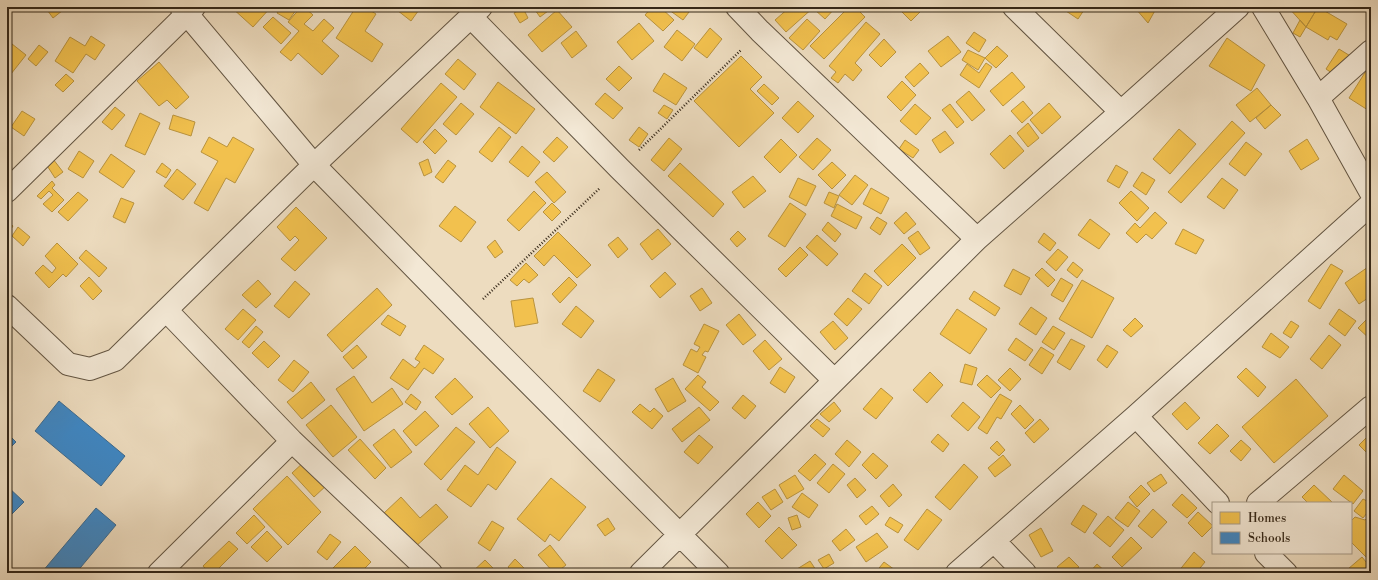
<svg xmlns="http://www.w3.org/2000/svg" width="1378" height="580" viewBox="0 0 1378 580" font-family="'Libre Bodoni',serif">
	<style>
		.homes { fill: #f2c14e; stroke: #b9933e }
		.schools { fill: #3f88c5; stroke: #3c6b91 }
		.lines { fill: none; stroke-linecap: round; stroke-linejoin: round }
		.minor-casing { stroke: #635542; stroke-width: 24 }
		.path { stroke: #352819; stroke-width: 2.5; stroke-dasharray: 1 2; stroke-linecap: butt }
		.minor { stroke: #f3e8d5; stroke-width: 22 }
	</style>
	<rect width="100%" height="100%" fill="#eddcbf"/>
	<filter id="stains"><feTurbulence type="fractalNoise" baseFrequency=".005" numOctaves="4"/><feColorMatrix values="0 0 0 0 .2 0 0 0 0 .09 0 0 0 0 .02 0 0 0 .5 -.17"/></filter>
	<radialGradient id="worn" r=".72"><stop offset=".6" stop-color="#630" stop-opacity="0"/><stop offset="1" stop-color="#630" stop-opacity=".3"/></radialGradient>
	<path class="homes" d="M45,7H67L53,18Z
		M231,7H271L253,27Z
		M281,7H298L289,20L277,13Z
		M301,7H304L313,15L304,24L313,31L324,19L334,28L322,41L339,56L322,75L298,53L291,61L280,52L299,31L288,22Z
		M356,7H365L376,14L365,31L383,44L372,62L336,38Z
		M382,7H390L387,11Z
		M393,7H421L411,21Z
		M533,7H551L552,8L540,17Z
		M563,7H575L566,12Z
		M652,7H660L674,20L663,31L645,15Z
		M665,7H683L689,12L683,20Z
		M790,7H814L786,32L775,20Z
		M817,7H836L825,19L814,9Z
		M849,7H855L865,17L824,59L810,46Z
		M897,7H925L911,21Z
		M1068,7H1086L1078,19L1066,11Z
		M1137,7H1157L1148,23L1136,9Z
		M1288,7H1318L1306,27Z
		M1318,7L1347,24L1337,40L1330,36L1328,40L1306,27Z
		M523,8L528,18L520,23L514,13Z
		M557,10L572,27L542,52L528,35Z
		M273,17L291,33L281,44L263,27Z
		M807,19L820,31L803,50L789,38Z
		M1300,20L1306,27L1300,37L1293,33Z
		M866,22L880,34L855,63L862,70L853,81L845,74L838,83L831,78L836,72L829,66Z
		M639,23L654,41L632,60L617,42Z
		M710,28L722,39L707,58L694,48Z
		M677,30L695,44L682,61L664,47Z
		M576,31L587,46L572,58L561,43Z
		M974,32L986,40L979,52L966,43Z
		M91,36L105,45L95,60L86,54L73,73L55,61L70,37L85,46Z
		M948,36L961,52L941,67L928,51Z
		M1227,38L1265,65L1251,91L1209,66Z
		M884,39L896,52L881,67L869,55Z
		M7,40L26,55L7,79Z
		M39,45L48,52L36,66L28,59Z
		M997,46L1008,56L996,68L985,58Z
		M1339,49L1352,57L1339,78L1326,69Z
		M968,50L985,58L978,70L962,60Z
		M741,56L762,77L750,89L774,113L739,147L694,101Z
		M458,59L476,74L464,90L445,74Z
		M159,62L189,97L176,109L167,100L159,106L137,81Z
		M920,63L929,73L914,87L905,77Z
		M986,63L992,67L979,88L960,75L967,64L979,73Z
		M1371,63V112L1349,98Z
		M619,66L632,78L619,91L606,79Z
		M1012,72L1025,87L1003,106L990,91Z
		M664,73L687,88L676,105L653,91Z
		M66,74L74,81L63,92L55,85Z
		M902,81L916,95L901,111L887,97Z
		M498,82L535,109L516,134L480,107Z
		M441,83L457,97L417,143L401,129Z
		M764,84L779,98L772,105L757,91Z
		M1257,88L1271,105L1250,122L1236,105Z
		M969,91L985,110L972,121L956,102Z
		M605,93L623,108L613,119L595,104Z
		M798,101L814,116L798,133L782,118Z
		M1023,101L1033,113L1022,123L1011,111Z
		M461,103L474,114L456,135L443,124Z
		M1049,103L1061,117L1042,134L1030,120Z
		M915,104L931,118L916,135L900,121Z
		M950,104L964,122L957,128L942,110Z
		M664,105L673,110L667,119L658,113Z
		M1271,105L1281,115L1265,129L1256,118Z
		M115,107L125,115L112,130L102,122Z
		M22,111L35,119L24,136L11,127Z
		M140,113L160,123L145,155L125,146Z
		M173,115L195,122L191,136L169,129Z
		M1232,121L1245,133L1181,203L1168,192Z
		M1028,123L1039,138L1028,147L1017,133Z
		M499,127L511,137L492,162L479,152Z
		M639,127L648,134L639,147L629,140Z
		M435,129L447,141L435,154L423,142Z
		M1179,129L1196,144L1170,174L1153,159Z
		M945,131L954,143L940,153L932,140Z
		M1010,135L1024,151L1004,169L990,154Z
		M209,137L227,147L233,137L254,149L235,183L226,178L208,211L194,203L218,161L201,152Z
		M557,137L568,147L554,162L543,152Z
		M669,138L682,149L664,171L651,160Z
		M817,138L831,150L813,170L799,157Z
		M781,139L797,155L780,173L764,157Z
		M1307,139L1319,159L1301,170L1289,151Z
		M905,140L919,150L913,158L899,149Z
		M1246,142L1262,154L1245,176L1229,164Z
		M522,146L540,162L528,177L509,162Z
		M79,151L94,161L83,178L68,169Z
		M111,154L135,171L123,188L99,172Z
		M53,159L63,172L55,178L46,164Z
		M428,159L432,172L424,176L419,163Z
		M448,160L456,166L443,183L435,177Z
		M832,162L846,175L832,189L818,175Z
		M162,163L171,170L166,178L156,172Z
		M680,163L724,204L713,217L668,176Z
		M1116,165L1128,172L1119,188L1107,181Z
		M177,169L196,184L183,200L164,186Z
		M547,172L566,192L554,203L535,182Z
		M1142,172L1155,180L1146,195L1133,186Z
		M855,175L868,185L852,205L839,195Z
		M753,176L766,191L744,208L732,192Z
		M798,178L816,186L806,206L789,197Z
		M1222,178L1238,190L1224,209L1207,197Z
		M52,181L55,185L52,188L64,200L52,212L43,204L53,195L49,191L41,199L37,196Z
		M871,188L889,198L881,214L863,204Z
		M534,191L546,203L519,231L507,220Z
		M1131,191L1149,208L1137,221L1119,203Z
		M78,192L88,200L68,221L58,212Z
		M829,192L839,196L834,208L824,203Z
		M121,198L134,203L125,223L113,217Z
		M552,203L561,212L552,221L543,212Z
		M790,203L806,214L785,247L768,236Z
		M837,204L862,217L856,229L831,216Z
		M455,206L476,222L461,242L439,226Z
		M296,207L327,238L295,271L281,259L299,240L295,236L290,241L277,227Z
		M906,212L916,224L904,234L894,223Z
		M1155,212L1167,223L1152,239L1146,234L1137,243L1126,233L1135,223L1140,228Z
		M877,217L887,223L880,235L870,228Z
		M1090,219L1110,234L1099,249L1078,235Z
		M7,221L13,226L7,235Z
		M828,222L841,234L835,242L822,230Z
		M18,227L30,237L23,246L12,236Z
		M658,229L671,244L652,260L640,244Z
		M1183,229L1204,240L1196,254L1175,244Z
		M738,231L746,239L737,247L730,239Z
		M918,231L930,248L920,255L908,238Z
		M558,232L591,265L577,278L554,255L544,266L534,256Z
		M1044,233L1056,243L1050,251L1038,242Z
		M817,235L838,254L827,266L806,247Z
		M618,237L628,249L618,258L608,245Z
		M495,240L503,252L495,258L487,247Z
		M57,243L78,264L66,277L63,274L49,288L35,273L43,265L52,273L56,268L45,256Z
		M902,244L916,258L888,286L874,271Z
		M800,247L808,255L786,277L778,269Z
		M1058,249L1068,257L1056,271L1046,262Z
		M86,250L107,268L99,277L79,258Z
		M1073,262L1083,270L1077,278L1067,270Z
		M526,263L538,275L529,283L524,279L517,286L510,280Z
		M1331,264L1343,271L1320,309L1308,301Z
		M1371,265V296L1359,304L1345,283Z
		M1042,268L1055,280L1048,287L1035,275Z
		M1013,269L1030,278L1021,295L1004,286Z
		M665,272L676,284L660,298L650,286Z
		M865,273L882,286L869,304L852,291Z
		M89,277L102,291L93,300L80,286Z
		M569,277L577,285L560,303L552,294Z
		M1061,278L1073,285L1063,302L1051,295Z
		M258,280L271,294L256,308L242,295Z
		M1082,280L1114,298L1092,338L1059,319Z
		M295,281L310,294L289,318L274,306Z
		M377,288L392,305L342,352L327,335Z
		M702,288L712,303L700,311L690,296Z
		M974,291L1000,308L995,316L969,299Z
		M533,298L538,323L515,327L511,301Z
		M848,298L862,309L847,326L834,314Z
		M576,306L594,321L581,338L562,324Z
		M1031,307L1047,318L1036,335L1019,324Z
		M243,309L256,320L238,340L225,329Z
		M957,309L987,329L970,354L940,334Z
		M1339,309L1356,321L1345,336L1329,324Z
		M739,314L756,335L743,345L726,325Z
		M388,315L406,326L400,336L381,324Z
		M1371,315V340L1358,328Z
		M1135,318L1143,326L1131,337L1123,330Z
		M833,321L848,338L835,350L820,332Z
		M1291,321L1299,326L1291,338L1283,333Z
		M704,324L719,331L708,352L705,351L702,355L706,357L698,373L683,365L691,349L697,352L700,347L694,344Z
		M256,326L263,332L249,348L242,342Z
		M1053,326L1065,333L1054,350L1042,342Z
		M1271,333L1289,347L1280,358L1262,347Z
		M1329,335L1341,345L1322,369L1310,359Z
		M1016,338L1033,350L1025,361L1008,350Z
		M1071,339L1085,346L1070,370L1057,362Z
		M765,340L782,359L769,370L753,351Z
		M264,341L280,356L268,368L252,353Z
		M357,345L367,357L353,369L343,357Z
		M424,345L444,359L433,374L424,368L408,390L390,378L403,359L415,368L420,362L415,359Z
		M1107,345L1118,352L1107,368L1097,360Z
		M1041,347L1054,355L1042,374L1029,365Z
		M294,360L309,372L293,392L278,380Z
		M965,364L977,368L972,385L960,382Z
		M780,367L795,377L785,393L770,383Z
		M1010,368L1021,379L1010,391L998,380Z
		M1246,368L1266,387L1258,397L1237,377Z
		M598,369L615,380L600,402L583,391Z
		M930,372L943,385L927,403L913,390Z
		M698,375L706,382L702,387L719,402L710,411L685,389Z
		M987,375L1001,388L991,398L977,385Z
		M354,376L372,403L392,388L403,404L364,431L336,389Z
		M455,378L473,397L452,415L435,397Z
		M673,378L686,401L668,412L655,389Z
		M1296,379L1328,416L1274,463L1242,427Z
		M311,382L325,400L302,419L287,402Z
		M881,388L893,398L876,419L863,409Z
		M411,394L421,402L416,410L405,402Z
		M1000,394L1012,401L1001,419L997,417L987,434L978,428Z
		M743,395L756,406L745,419L732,408Z
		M834,402L841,411L829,422L820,414Z
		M963,402L980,417L968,431L951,416Z
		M1185,402L1200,418L1187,430L1172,414Z
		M640,404L650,412L654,408L663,416L652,429L632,412Z
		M331,405L357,437L333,457L306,425Z
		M1020,405L1034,420L1025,429L1011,414Z
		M488,407L509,431L490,448L469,424Z
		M699,407L710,420L682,442L672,429Z
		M425,411L439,426L416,446L403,431Z
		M817,419L830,429L823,437L810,426Z
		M1040,419L1049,429L1034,443L1025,433Z
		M1217,424L1229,436L1210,454L1198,443Z
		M456,427L475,442L441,480L424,464Z
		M394,429L412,452L391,468L373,445Z
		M1371,433V457L1359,445Z
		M938,434L949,444L943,452L931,442Z
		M699,435L713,447L698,464L684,452Z
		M360,439L386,468L375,479L348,450Z
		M847,440L861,452L849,467L835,454Z
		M1241,440L1251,449L1241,461L1230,451Z
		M997,441L1005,450L999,456L990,448Z
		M497,447L516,462L496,490L488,484L471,507L447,490L465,465L478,475Z
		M873,453L888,466L876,479L862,465Z
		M815,454L826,464L810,481L798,471Z
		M1003,455L1011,465L995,477L988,468Z
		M305,461L328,484L314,497L292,473Z
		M833,464L845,474L829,493L817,483Z
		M964,464L978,477L950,510L935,497Z
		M1161,474L1167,483L1154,492L1147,483Z
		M795,475L804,489L787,499L779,485Z
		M1344,475L1363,491L1353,504L1333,489Z
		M287,476L321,512L288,545L253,509Z
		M551,478L586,507L559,541L550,534L545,542L517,519Z
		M855,478L866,490L857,498L847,485Z
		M893,484L902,495L889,507L880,496Z
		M1141,485L1150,494L1137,507L1129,497Z
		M1314,485L1333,503H1308L1302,497Z
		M775,489L783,502L771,510L762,497Z
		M802,493L818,505L809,518L792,507Z
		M1182,494L1197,508L1187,518L1172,505Z
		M401,497L420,518L436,504L448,517L414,548L383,514Z
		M1363,499L1371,503V508L1363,518L1354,511Z
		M758,502L771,516L759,528L746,514Z
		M1128,502L1140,511L1128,527L1115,518Z
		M1083,505L1097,514L1085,533L1071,524Z
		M872,506L879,514L866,525L859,516Z
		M927,509L942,520L918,550L904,540Z
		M1153,509L1167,522L1152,538L1138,526Z
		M1198,512L1213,526L1202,537L1188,523Z
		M254,515L265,527L247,544L236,533Z
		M797,515L801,527L792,530L788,518Z
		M1371,515V562L1351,542V521L1355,517L1365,520Z
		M1108,516L1124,530L1110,547L1093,533Z
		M890,517L903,525L898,533L885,525Z
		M608,518L615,529L605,536L597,525Z
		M492,521L504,528L490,551L478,543Z
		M779,527L797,545L782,559L765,541Z
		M1041,528L1053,551L1041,557L1029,535Z
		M846,529L855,540L840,551L832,541Z
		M267,531L282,547L267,562L251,547Z
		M877,533L888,547L866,562L856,547Z
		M330,534L341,542L327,560L317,552Z
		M1131,537L1142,548L1122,567L1112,557Z
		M229,541L238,549L214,573H209L203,566Z
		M550,545L566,565L556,573H554L538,555Z
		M355,546L371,562L360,573H328Z
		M1194,552L1205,562L1196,573H1179L1178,572Z
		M829,554L834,563L824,569L818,560Z
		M1069,557L1079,567L1071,573H1063L1057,567Z
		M1362,557L1371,568V573H1351L1348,569Z
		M515,559L524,568L519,573H514L508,567Z
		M485,560L498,573H471Z
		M810,561L818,573H800L797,569Z
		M884,562L895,570L892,573H875Z
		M1097,564L1107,573H1089Z
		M833,568L842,573H830Z"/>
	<path class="schools" d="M59,401L125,456L101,486L35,431Z
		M7,433L16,442L7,451Z
		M7,486L24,502L7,519Z
		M96,508L116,525L76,573H43L42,572Z"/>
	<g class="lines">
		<g class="minor-casing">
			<path id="minor" d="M181,7L314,165L464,318L718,573
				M737,7L760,31L977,239
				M1014,7L1121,112L1238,7
				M1263,7L1318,98L1371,193
				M471,17L620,169L834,380
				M1318,98L1371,51
				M7,191L194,7
				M7,306L68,364L90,369L115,360L314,165L481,7
				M166,310L292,441L431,573
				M1136,416L1218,503
				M1258,503L1371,407
				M994,541L1025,573
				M1266,553L1286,573
				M159,573L292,441
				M641,573L977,239L1121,112
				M957,573L1136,416L1371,204"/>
		</g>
		<path class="path" d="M639,150L741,50
			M483,299L600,188"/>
		<use href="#minor" class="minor"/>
	</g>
	<rect width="1378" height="580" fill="none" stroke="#eddcbf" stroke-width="24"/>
	<rect x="8" y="8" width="1362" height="564" fill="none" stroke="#352819" stroke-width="2"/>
	<rect x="12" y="12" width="1354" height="556" fill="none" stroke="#352819"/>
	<rect x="1212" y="502" width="140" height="52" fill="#f3e8d5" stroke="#a79b8a"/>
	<rect x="1220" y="512" width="20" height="12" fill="#f2c14e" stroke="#a79b8a"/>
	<text x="1248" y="522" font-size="12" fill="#352819">Homes</text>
	<rect x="1220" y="532" width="20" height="12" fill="#3f88c5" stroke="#a79b8a"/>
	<text x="1248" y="542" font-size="12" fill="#352819">Schools</text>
	<rect width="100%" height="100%" filter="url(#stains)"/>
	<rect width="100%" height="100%" fill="url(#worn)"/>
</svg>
